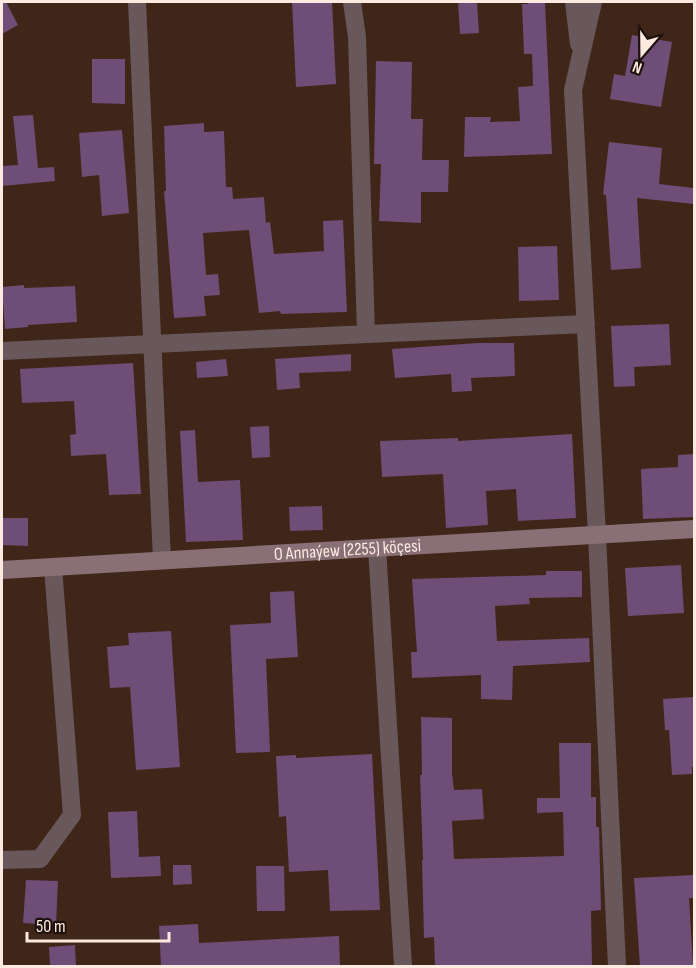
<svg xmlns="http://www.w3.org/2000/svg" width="696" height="968" viewBox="0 0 696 968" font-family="'Sofia Sans Condensed',sans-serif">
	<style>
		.building { fill: #6e4d76 }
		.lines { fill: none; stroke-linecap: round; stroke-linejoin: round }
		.minor { stroke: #68585c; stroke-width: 18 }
		.secondary { stroke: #887076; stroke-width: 18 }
		.labels { text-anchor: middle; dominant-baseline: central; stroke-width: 4.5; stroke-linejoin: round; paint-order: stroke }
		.street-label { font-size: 18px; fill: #fceae1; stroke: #1e120c }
	</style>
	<rect width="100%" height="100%" fill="#402618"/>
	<path class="building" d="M2,2H6L18,25L2,34Z
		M292,2H332L336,84L296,87Z
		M458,2H477L479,33L460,34Z
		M528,2H545L552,154L464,157L465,117H491L490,122L520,121L518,87L533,86L532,54H524L522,4H528Z
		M632,35L672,42L661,107L610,99L614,74L625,76Z
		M92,59H125V104L92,103Z
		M376,61L412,62L411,119H423L422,160H449L448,192H421V223L379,221L381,164H374Z
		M33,115L38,168L54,167L55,181L2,186V166L18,165L13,116Z
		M204,123V132L224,131L226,187H232L233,199L264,197L266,223L270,222L274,254L324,251L323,221L343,220L347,312L281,314L280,311L259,313L249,230L203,233L206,275L218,274L220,295L204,296L206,316L174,318L164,191H166L164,126Z
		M122,130L129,213L102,216L99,175L82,177L79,133Z
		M609,142L662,148L659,184L694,188V204L637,198L641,268L611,270L606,195L603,194Z
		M557,246L559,300L519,301L518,247Z
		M24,285V288L75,286L77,322L28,325V327L5,329L2,287Z
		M669,324L671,365L634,367L635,386L614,387L611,326Z
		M478,343H514L515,376L471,378L472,391L452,392L451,374L395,378L392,349Z
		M351,354V371L299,373L300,388L277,390L275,359Z
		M226,359L228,376L197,378L196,362Z
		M133,363L141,494L109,495L106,454L71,456L70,435L76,434L74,401L22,403L20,369Z
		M269,426L270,457L252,458L250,427Z
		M195,430L198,482L240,480L243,540L186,542L180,431Z
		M572,434L576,518L518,521L516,489L486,491L488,525L446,528L443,474L382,477L380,441L458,438V441Z
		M694,454V517L643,519L641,469L678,467V455Z
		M322,506L323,530L290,531L289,507Z
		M2,518H28V546L2,545Z
		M681,565L684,613L628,616L625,568Z
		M546,571H582V597L529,598L530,604L495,606L497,641L589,638L590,662L513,666L512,700L481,699V675L412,678L411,652H417L412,579L546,575Z
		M294,591L298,657L266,659L270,752L236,753L230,625L271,623L270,592Z
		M171,631L180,767L136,770L130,687L110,688L107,647L129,645L128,633Z
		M694,697V767H692V774L672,775L669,730H665L663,699Z
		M421,717L452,718V773L454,790L482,789L484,819L452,821L454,859L564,856L563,812L537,813V798H560L559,743H591V797H596V827H599L601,910L591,911L592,965L435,966L434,937L424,938L422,860H423L420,775H422Z
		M372,754L380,910L330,911L328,870L289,872L286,816L279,817L276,756L296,755V758Z
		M137,811L139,857L160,856L161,876L111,878L108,812Z
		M173,865H191L192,884L173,885Z
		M256,866H284L285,911H257Z
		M694,875V898H689L693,966H640L634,878Z
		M26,880L58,881L56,925L23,923Z
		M198,924L199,943L339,936L340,966H161L159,926Z
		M75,945L76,966H50L49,947Z"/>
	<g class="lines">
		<path class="minor" d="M137,2L162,560
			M352,2L357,37L366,334
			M574,2L579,44
			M593,2L573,90L597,535L617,966
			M2,351L586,324
			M377,548L403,966
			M2,860L40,859L72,815L53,567"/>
		<path class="secondary" id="s1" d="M2,570L694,529"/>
	</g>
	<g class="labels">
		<g class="street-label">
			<text stroke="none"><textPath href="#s1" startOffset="346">O Annaýew (2255) köçesi</textPath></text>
		</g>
	</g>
	<rect width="696" height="968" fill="none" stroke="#fceae1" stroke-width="6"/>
	<g transform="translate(642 54) rotate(200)" stroke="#1e120c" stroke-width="4.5" paint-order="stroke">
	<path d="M0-4.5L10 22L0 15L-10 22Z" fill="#fceae1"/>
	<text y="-9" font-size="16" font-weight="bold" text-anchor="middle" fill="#fceae1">N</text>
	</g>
	<path d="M27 932v9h142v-9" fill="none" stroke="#fceae1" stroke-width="3"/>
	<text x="36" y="932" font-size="18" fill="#fceae1" stroke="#1e120c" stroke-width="4.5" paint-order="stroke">50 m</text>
</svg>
